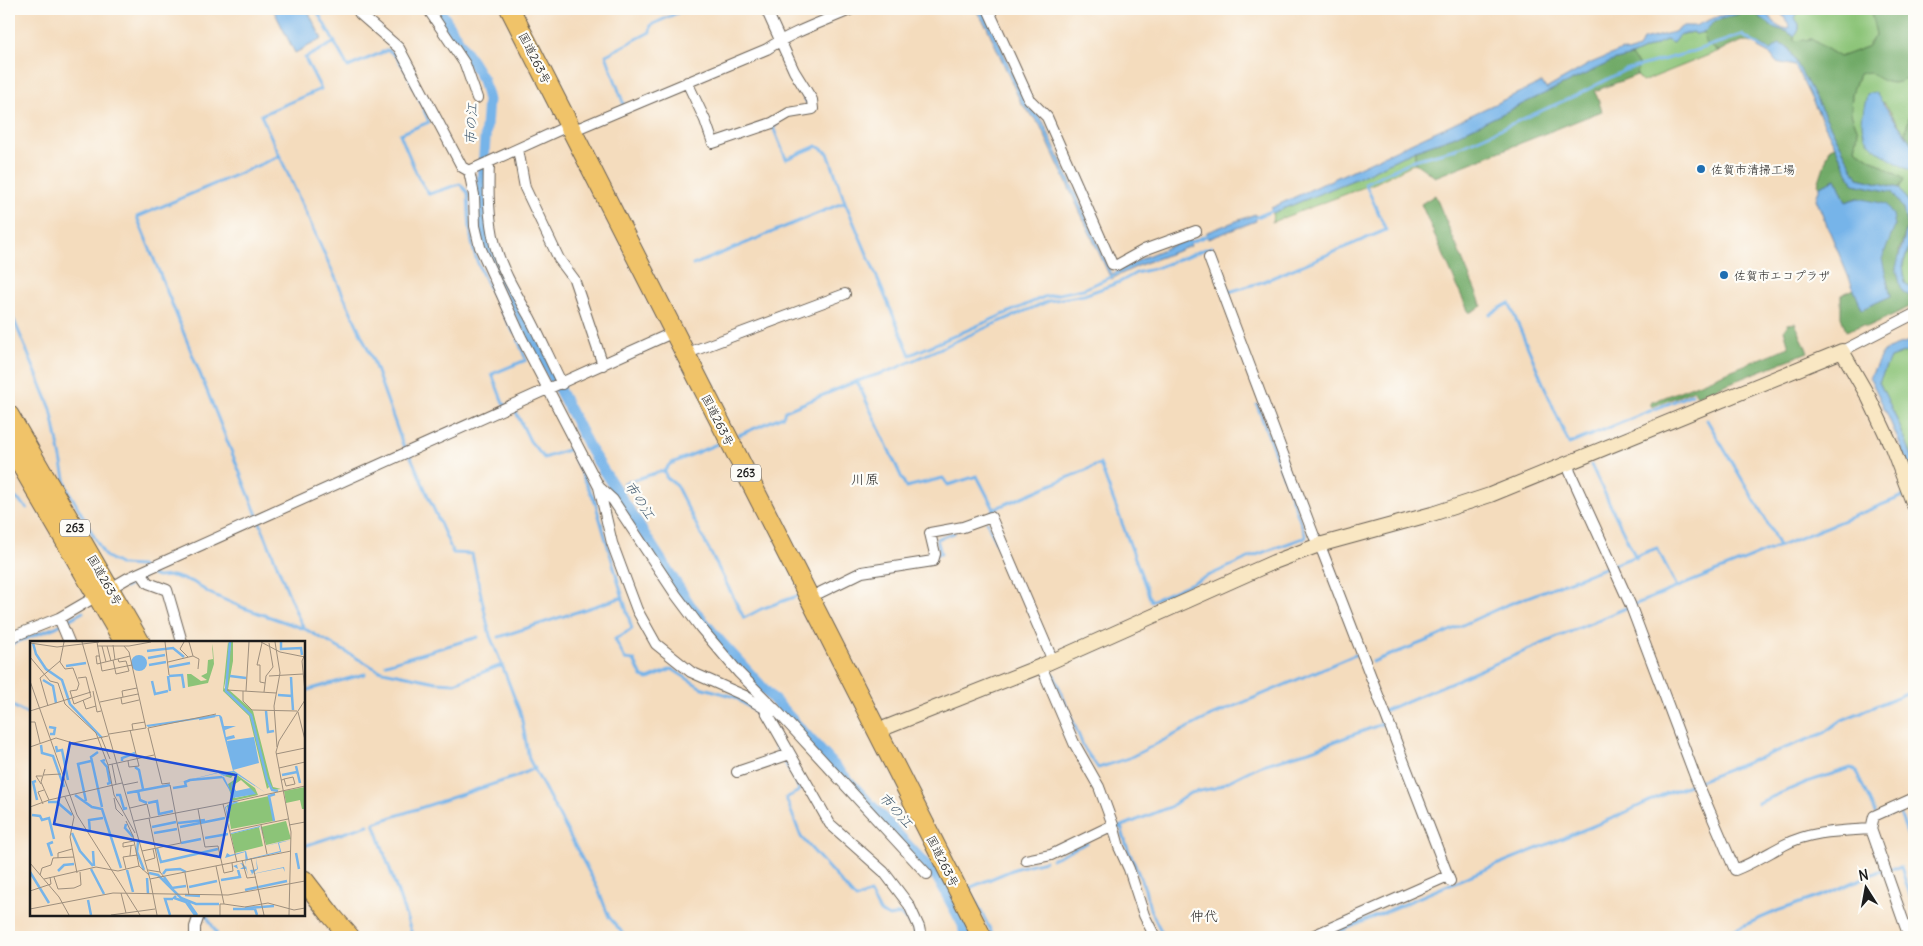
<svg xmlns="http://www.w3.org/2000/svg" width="1923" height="946" viewBox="0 0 1923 946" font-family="Delius,'Klee One',sans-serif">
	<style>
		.green { fill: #8cc478; stroke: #54704a }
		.forest { fill: #71aa68; stroke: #466342 }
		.water { fill: #76b4e9; stroke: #496882 }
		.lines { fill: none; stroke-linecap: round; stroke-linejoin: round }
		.stream { stroke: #76b4e9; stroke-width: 3 }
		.canal { stroke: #76b4e9; stroke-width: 11 }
		.street-casing { stroke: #685f54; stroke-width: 12 }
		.secondary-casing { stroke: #685f54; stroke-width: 16 }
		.highway-casing { stroke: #685f54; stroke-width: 21 }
		.street { stroke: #fff; stroke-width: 10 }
		.secondary { stroke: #f9e7c3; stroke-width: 14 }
		.highway { stroke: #f0c369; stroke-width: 19 }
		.poi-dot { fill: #1f6fb2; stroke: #fdfcf7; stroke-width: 2 }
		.labels { text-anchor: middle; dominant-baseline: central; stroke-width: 4.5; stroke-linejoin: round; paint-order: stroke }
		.shield { fill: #fdfcf7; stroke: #605f5e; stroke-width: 1 }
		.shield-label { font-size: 11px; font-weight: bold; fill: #1c1c1c }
		.street-label { font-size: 12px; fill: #1c1c1c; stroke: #fdfcf7 }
		.poi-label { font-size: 12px; fill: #1c1c1c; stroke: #fdfcf7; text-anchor: start }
		.water-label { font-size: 14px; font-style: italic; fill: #40596e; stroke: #fdfcf7 }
		.neighbourhood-label { font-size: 14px; fill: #1c1c1c; stroke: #fdfcf7 }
		.inset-river { fill: none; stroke: #76b4e9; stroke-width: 2.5 }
		.inset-road { fill: none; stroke: #9e8f7d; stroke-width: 1 }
		.view { fill: #1d4ed8; fill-opacity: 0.15; stroke: #1d4ed8; stroke-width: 2.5 }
		.inset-edge { fill: none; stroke: #1c1c1c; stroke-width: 2.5 }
	</style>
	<rect width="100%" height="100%" fill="#fdfcf7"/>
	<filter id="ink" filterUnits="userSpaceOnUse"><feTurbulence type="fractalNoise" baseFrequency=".02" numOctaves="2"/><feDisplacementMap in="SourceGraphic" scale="10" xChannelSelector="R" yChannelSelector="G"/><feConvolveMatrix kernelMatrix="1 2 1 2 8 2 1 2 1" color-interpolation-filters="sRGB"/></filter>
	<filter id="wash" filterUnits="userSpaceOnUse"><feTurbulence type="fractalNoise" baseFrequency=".0096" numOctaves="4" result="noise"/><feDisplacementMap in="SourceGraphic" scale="20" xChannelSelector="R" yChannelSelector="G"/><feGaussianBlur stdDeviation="1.12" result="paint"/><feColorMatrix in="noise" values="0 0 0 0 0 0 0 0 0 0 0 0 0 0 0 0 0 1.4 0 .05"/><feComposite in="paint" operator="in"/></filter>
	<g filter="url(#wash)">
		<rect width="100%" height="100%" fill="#f4dcbd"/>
		<path class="green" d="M1801,9H1872L1871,10L1876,34L1867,47L1840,57L1811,39L1794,42V36L1799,30V24L1794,17Z
			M1692,32L1696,34L1704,32L1705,43L1719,51L1642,82L1637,75L1638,63L1631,56L1666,40L1673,43L1679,35Z
			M1869,71C1887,85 1895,87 1914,74V114H1910L1905,134L1884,102L1875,148L1914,173V220L1910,205L1899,188L1904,179L1855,149L1858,131L1851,113L1852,93L1859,74Z
			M1415,150V163L1375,183L1272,222L1273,213L1358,178Z
			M1914,235V290L1905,283L1903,265Z
			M1914,349V461L1894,413L1879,382L1890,358Z"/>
		<path class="forest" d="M1870,9H1914V74C1895,87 1887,85 1869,72L1859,74L1852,93L1851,113L1858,131L1855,149L1904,179L1899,188L1858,178L1788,47L1771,50L1758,44L1743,41L1719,51L1705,43L1704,32L1715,21L1745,12L1756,14L1775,28L1785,31L1794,36V41L1811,39L1840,57L1867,47L1876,34Z
			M1631,56L1638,64L1637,75L1595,91L1602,111L1435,177L1415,163V150L1453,137L1613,61Z
			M1910,114H1914V147L1905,134Z
			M1835,146L1854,184L1892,192L1903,209L1907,227L1899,252L1902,291L1914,299V305L1867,327L1862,325L1846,331L1841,317V295L1854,289L1862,308L1891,296L1881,258L1895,226L1858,198L1846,202L1836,179L1820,186L1818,184L1830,148Z
			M1435,195L1482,306L1469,313L1421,204Z
			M1795,323L1808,352L1697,396L1694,390L1652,407L1650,403L1789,347L1784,330L1788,324Z"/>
		<path class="water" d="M273,9H307L322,39L295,53Z
			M975,9H982L990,22L1026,103L1043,121L1112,274L1147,256L1188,239L1191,246L1140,265L1111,279L1040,125L1021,103L987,27Z
			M1747,9H1762L1779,27L1787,29L1789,28L1788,23L1778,9H1788L1790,10L1801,9L1794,17L1799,24V30L1794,36L1785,31L1775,28L1756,14L1745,12L1715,21L1704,32L1696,34L1692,32L1679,35L1673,43L1666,40L1631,56L1613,61L1453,137L1415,150L1358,178L1273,213L1271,208L1542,82L1546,89L1591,63L1622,50L1628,52L1638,48L1643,40L1674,32L1683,26H1695L1719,16Z
			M1758,44L1771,50L1779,44L1788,47L1858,178L1899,188L1910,205L1914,220V235L1903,264L1905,283L1914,290V299L1902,291L1896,268L1907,227L1903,209L1892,192L1854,184L1795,66L1776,62L1771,55L1758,48Z
			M1875,92L1914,147V173C1898,163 1872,152 1864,134C1859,123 1865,106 1867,94Z
			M1836,179L1846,202L1858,198L1886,204L1893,215L1895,226L1882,259L1891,296L1862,309L1816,199L1820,186Z
			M1255,214L1256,221L1208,239L1207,232Z
			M1914,339V349L1890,358L1879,382L1894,413L1914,461V477L1887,414L1870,378L1883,351Z"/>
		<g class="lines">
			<path class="stream" d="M316,9L348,67L388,50C406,60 420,102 429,122L400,134L418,177L429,194L460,184L468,193C469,214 469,235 475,255C484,282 500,308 514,333
				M335,42L305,58L321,89L261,115L372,358L403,445L411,457L453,553L472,554L490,636L502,665
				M803,94L809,107
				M625,108L606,55L650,32L651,25L686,9
				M776,125L773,127L786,159L817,146L828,153L845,202L910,355L1044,297L1083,289L1111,277
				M280,156L137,217L298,617L304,628
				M1252,219L1274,210
				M1186,244L1211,234
				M693,265L845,202
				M9,308L51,409L67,488L105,556L121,565L141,566L152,575L157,577L172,576L193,582L209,593L241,607L305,629L378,670L436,682L454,683L502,665L521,715L529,759L598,889L609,917L626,937
				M1490,314L1509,303L1569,444L1692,394
				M857,381L906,487L943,478L948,485L977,476L994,509
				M506,405L503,403L492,374L526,360L518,340
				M512,408L515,410L530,441L544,458L570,449L595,502L632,629L615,639L625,659L634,660L642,677L648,679L672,669L700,687L735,697L753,710L770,736L797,784L799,791L786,798L801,837L856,899L870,893L880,912L889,917L900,914L913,927L916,937
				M1707,420L1766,520L1779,546
				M739,435L783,416L785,411L857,381L892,370L994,324L1049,301L1084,295L1120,282L1136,273L1156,268L1211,247L1229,292L1262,282L1386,230L1365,183L1414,160L1455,149L1577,95L1625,70L1688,53L1742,35L1761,47
				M1591,465L1636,558
				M665,470L670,464L717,444
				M624,483L665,470L666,477L676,485L744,618L761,609L797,596
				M9,492L27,508
				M991,514L994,509L1100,464L1151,601L1253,556L1306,537L1257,405
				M987,522L1015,586
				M936,555L941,554L937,539L954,533
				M125,588L142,579
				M499,637L623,597
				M9,645L56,627L83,612
				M1372,662L1434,638L1504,606L1657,548L1677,587
				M386,664L478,637
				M1054,675L1084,748L1098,768L1129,758L1209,717L1355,655
				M304,691L365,674
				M9,704L31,716
				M1758,803L1807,782L1851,768L1856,771L1875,813
				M1885,816L1899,811L1914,852
				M1121,826L1126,844L1145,889L1150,909L1164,937
				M1117,828L1170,807L1190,793L1215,788L1259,766L1309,751L1382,724L1379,713L1626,608L1906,495
				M304,846L368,825
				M1052,859L1087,843
				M1888,869L1901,867L1914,908
				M206,915L216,932L217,937
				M413,937L374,823L515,777L535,768
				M994,937L969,888L1017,868L1045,861
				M1327,937L1469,876L1618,816L1660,796L1822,734L1842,720L1914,690
				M1706,937L1722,930L1731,931L1777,911L1829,893L1882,870"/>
			<path class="canal" d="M439,9L483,80L488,100L481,194L486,239L494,263L591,451L690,605L719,640L937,877L963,925L965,937"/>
		</g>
	</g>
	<g filter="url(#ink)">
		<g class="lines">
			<g class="street-casing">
				<path id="street" d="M357,9L360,14L399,48L462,167L469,171
					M428,9L465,64L477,98
					M852,9C823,22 794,31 767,49L579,128L568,126L469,171L474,195L475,226L480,247L521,337L599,487L612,543L628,586L637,610L656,644L691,672L745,696L764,708L830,824L884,872L909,905L919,927L921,937
					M988,9L1029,99L1047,117L1112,264L1117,265L1144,250L1196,231
					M687,82L705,120L713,143L772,123L789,113L813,109L812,100L794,71L766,9
					M518,149L525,188L559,259L574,279L603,365
					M489,162C488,190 488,217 495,245C502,271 517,295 530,318C541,339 551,362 562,384
					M1209,258L1314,536L1323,553L1450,881
					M1842,351L1914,314
					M685,354L845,294
					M1568,462L1570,472L1630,604L1696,779L1735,870C1753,863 1767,854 1784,845C1810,831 1842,831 1871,829L1909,937
					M600,488L613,500L676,595L700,627L739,673L775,709L927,874
					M141,573L148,583L167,590L182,642
					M809,598L862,572L933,561L935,554L930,533L963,527L991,517L1053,661
					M59,618L69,642
					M9,638L59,618L128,578L150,568L674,332
					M1041,666L1074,743L1099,787L1113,825L1119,847L1129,869L1144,915L1155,937
					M737,772L790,754
					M1871,829L1874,816L1914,798
					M1026,860L1051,855L1113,825
					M195,937V927L199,915
					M1310,937L1448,876"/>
			</g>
			<g class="secondary-casing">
				<path id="secondary" d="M877,731L1041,666L1274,562L1319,545L1432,514L1490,495L1842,351L1869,398L1892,447L1914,505"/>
			</g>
			<g class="highway-casing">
				<path id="highway" d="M510,9L982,937
					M9,415L140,642
					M9,444L124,642
					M304,880L331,915L350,937"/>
			</g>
			<use href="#street" class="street"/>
			<use href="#secondary" class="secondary"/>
			<use href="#highway" class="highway"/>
		</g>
	</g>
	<g class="poi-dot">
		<circle cx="1701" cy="169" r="5"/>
		<circle cx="1724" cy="275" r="5"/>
	</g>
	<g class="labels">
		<g class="shield">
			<rect x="731" y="464.5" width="30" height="17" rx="4"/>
			<rect x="60" y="519.5" width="30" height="17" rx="4"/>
		</g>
		<g class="shield-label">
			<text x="746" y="473">263</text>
			<text x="75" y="528">263</text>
		</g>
		<g class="street-label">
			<text transform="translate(535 58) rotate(63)">国道263号</text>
			<text transform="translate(718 420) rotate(63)">国道263号</text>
			<text transform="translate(105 580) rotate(60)">国道263号</text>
			<text transform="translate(943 861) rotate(63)">国道263号</text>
		</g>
		<g class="poi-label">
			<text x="1711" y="169">佐賀市清掃工場</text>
			<text x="1734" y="275">佐賀市エコプラザ</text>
		</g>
		<g class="water-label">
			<text transform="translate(471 124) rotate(-87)">市の江</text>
			<text transform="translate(640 500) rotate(57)">市の江</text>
			<text transform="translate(896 810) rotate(48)">市の江</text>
		</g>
		<g class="neighbourhood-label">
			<text x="865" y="479">川原</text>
			<text x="1204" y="916">仲代</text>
		</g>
	</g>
	<g transform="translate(30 641)">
		<rect width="275" height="275" fill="#f4dcbd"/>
		<path d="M198,1L200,5L199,22L194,47L216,68L221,76L239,146L237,148L219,75L193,50ZM201,1H203V20L198,48L223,70L240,137L243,146L251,148L243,149L237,137L222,75L196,49ZM182,3L183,8L184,23L178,42L158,46L157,33H161L171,40L177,39L171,35L177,32L178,19L183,18ZM203,131L225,147L228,154L202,160L198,143L207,137L204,133L201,137L194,135ZM211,139L220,147L219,154L205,157L201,141L202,145ZM275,146V168H272L270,159L256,162L254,150ZM239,155L244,180L201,188L197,164ZM256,180L261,198L236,204L231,186ZM229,186L233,205L205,212L201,193Z" fill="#8cc478" fill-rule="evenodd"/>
		<path d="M101 22a8 8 0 1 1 16 0a8 8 0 1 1-16 0ZM186,74H190L192,76L194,85H206L195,89L196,96L204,94L205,97L197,99L198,106L197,100L224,96L229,122L203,129L236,152L203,131L194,135L188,132L146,142L186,132L203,130L189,75L118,86L116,84ZM191,135L194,136L202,152L200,158L209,161L196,166L201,192L230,185L236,205L250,201L261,199L249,202L252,214L261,213L252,214L251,211L226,217L228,228L222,233L254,226L255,231L260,230L255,231L253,227L218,234L216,228H210L213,226L211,222L207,224L208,228L203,225L212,222L216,226L215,211L195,217L197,212L200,214L216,210L218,218L250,210L248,202L236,205L230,186L201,193L195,166L204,161L200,159L201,152ZM226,217L227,228L220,229L222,233L218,234L215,220ZM201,141L206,150L220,147L226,153L203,157Z" fill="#76b4e9" fill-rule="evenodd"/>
		<path class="inset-river" d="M200,1L196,50L221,74L237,138L242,149L248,150M251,1V8L271,7L272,14M3,2L6,13L16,28L32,39L40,63L72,97M117,10L143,7L154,16M118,17L135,14M119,24L136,21M36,25L56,22M139,26L160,22M138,35L140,50M139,35L152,34L154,47M200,35L216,37M261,36L262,55M13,39L23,45L26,62M122,40L125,53L138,50M248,54L262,55L263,69M236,70L238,91L244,90M169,78L185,75M19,86L25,87L24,93H20M11,104L12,112L23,115L34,146M26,105L27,110L32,109L38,139M68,111L61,116L72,166M75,119L72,120L77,126L80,142L77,143M92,120V117L105,112M266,125L270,142M105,126L109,129L113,148M252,134L267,131M6,140L3,141L7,159M143,147L156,145L155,141L160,139L192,136M108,150L110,159L117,162M97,152L140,144M45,154L62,166L72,168L91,227M86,154H90L94,168L97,167M56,160L48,123L61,120M18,161H27L42,174M118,162L127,160L129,173L143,170M2,174L10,175L12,179L19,177L24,198M244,180L239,155L245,153M148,182L175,179M96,183L95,187L103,196M122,186L146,181M150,186L195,177M60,191L59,179L73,177M42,192L50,210L63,225M124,192L147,188M175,197L198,193M108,201L107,211L114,229M151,202L171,198M127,207L131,221L188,208M63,210L64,225M266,212L269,228M22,215L18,203L23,201M61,228L74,253M97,229L103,251M28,230L34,224L44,223M0,231L19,262M119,232L128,234L151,257L166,263H189M133,233L136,229L150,228L156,231M134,236L142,247L156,245M117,237L118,253M191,239L210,236L208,229M159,246L187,240M215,249L257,240M155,254L170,255M146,255L144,257L156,261L165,274M58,259L61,274M158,261L167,274M215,267L244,265M203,268H225L227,274M140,274L135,258H143"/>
		<path class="inset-road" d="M34,1L30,21L35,28L43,27L49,43L47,49L40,50L44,63L61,56L56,36L48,37M52,1L120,238L127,274M67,1L72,30L102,24M135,1L139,34M154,1L150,8L158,16M231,1L250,11L275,16M245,1L250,32L244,65L247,106M0,2L27,6L69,1M232,2L227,24H230V41L235,42M83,4L85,19M67,5H99L121,1M72,5L76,21M77,5L81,20M275,13L272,20L275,51M69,15H66L67,23L100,15M163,15L169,18L168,28M0,16L20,40L28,42L35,63L66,92L78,124M83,19L86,33L99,30L96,20L89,21L88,18M138,21L163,15L159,1M239,35L273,33M0,40L47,174L110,274M197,49L246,52M63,50L67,71L71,70M213,50V60L222,69L267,70M216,50L219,1M234,51L236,35L243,26L239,2M93,56L92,50L107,47M91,57L92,63L109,59M53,59L56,68L66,65M70,61L108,53M18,65L10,37L30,20M0,70L61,51M268,71L275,99M0,81H5L10,102M103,89L102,83L115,81M79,93L116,87L99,11L94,5M71,96L80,118M0,106L26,97L43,102L78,95M246,113L275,107M98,120L99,126L109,125L100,89M82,123L86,143M249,127L275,121M15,128L11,141L19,159L92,142M13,134L31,133M251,139H252L254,138L263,136L265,143L256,145L254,138M140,142L132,143L118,87L186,73M11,143L6,135H12M93,144L108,141M140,144L151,202M35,156L44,176L40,196L47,232M84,157L86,168L93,175M13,163L8,151L14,149M193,163L275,145M0,166L19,159M100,167L117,163L120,176M168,168L175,206L188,205L194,232L203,230L202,222M119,177L130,231M96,180L103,195L109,225L119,234M104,180L193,163L207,221M231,184L237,213M259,184L275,181M200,190L258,178M105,192L84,154L78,124L124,114M104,200L93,202V206L104,204M101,205L100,215L107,214M112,210L151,202M28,217V212L42,208M221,217L234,274M212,219L217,237L226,236M115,220L125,217L123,208M0,222L29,256L39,274M186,225L194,263H190V274M96,228L93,216L100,215M118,229L130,231L134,236M155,232L159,254M10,234L12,227L21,224L23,217L44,216M24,236L28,248L44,247L51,244L50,231M14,238L66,226L88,230L109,225M120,238L261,210M0,250L21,243L20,236M91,252L96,272M194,263L215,266L238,262L264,269L275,267M0,268L83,252L198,254L275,240M81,274L125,268M259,274L261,191L246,111L249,100L275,59"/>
		<path class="view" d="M40,102L206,134L190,216L24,183Z"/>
		<rect width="275" height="275" class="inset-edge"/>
	</g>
	<rect width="1923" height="946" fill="none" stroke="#fdfcf7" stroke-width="30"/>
	<g transform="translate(1866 888) rotate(349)" stroke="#fdfcf7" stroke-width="4" paint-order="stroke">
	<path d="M0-4L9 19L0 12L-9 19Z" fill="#1c1c1c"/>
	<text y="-8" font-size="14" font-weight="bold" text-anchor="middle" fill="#1c1c1c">N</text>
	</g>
</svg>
